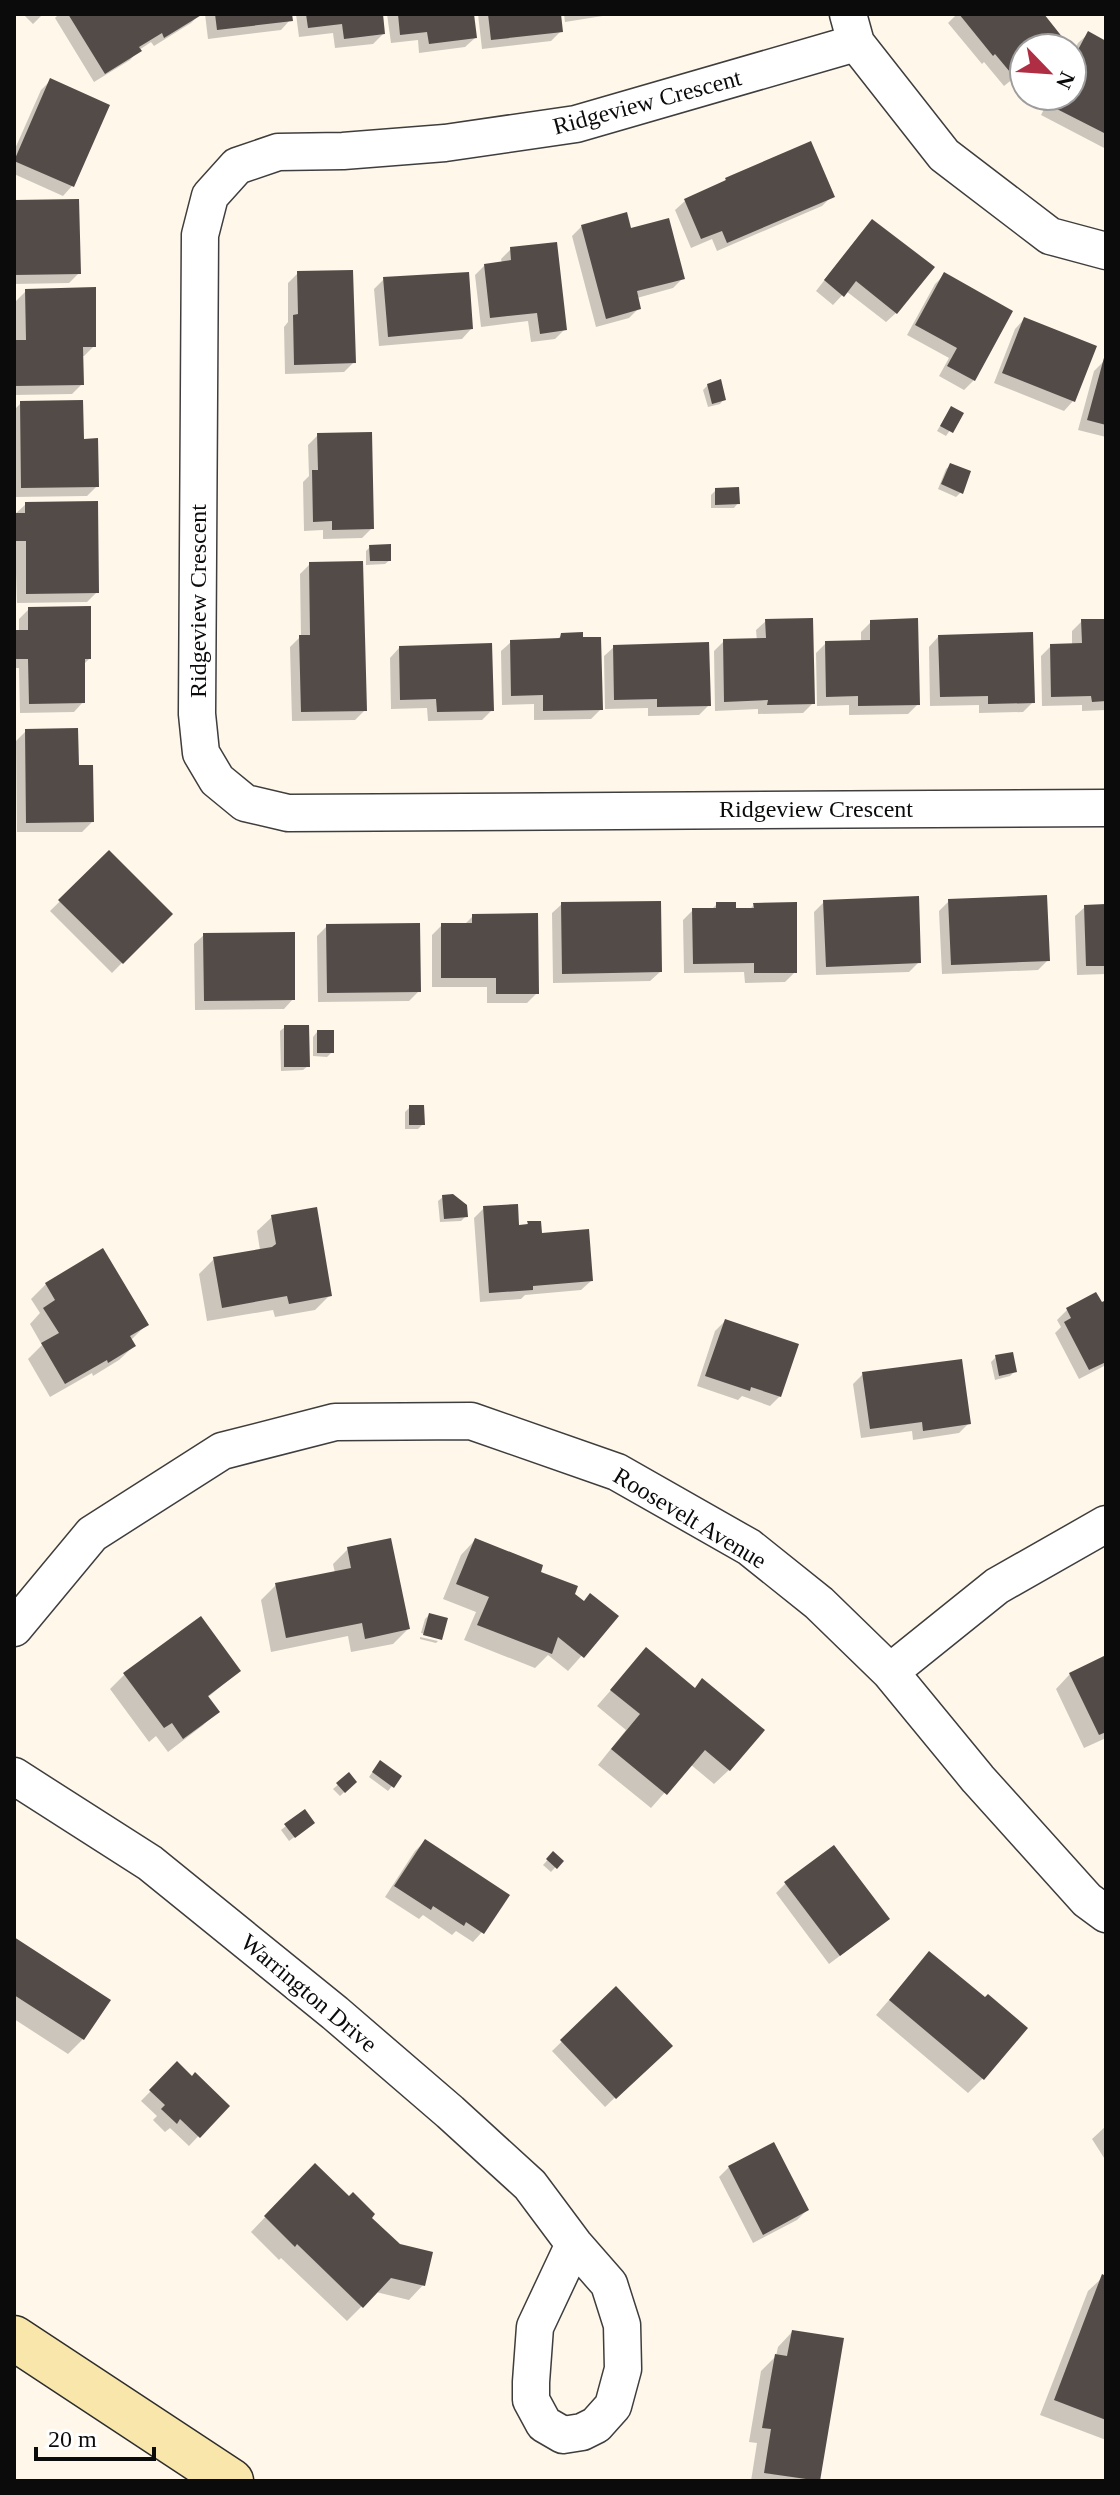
<svg xmlns="http://www.w3.org/2000/svg" width="1120" height="2495" viewBox="0 0 1120 2495" font-family="Georgia,serif">
	<style>
		.shadow { fill: #0003 }
		.building { fill: #534b48 }
		.lines { fill: none; stroke-linecap: round; stroke-linejoin: round }
		.street-casing { stroke: #3e3e3e; stroke-width: 39 }
		.secondary-casing { stroke: #2d2d2d; stroke-width: 47 }
		.street { stroke: #fff; stroke-width: 36 }
		.secondary { stroke: #f9e6aa; stroke-width: 44 }
		.labels { text-anchor: middle; dominant-baseline: central; stroke-width: 8; stroke-linejoin: round; paint-order: stroke }
		.street-label { font-size: 24px; fill: #0b0b0b; stroke: #fff }
	</style>
	<rect width="100%" height="100%" fill="#fef7ea"/>
	<path class="shadow" d="M23,14H43L33,24Z
		M59,14H200L191,23L154,46L151,42L139,50L130,60L94,82L55,18Z
		M205,14H290V20L281,30L208,39Z
		M296,14H381L383,34L373,44L335,48L333,33L299,37Z
		M387,14H472L475,38L465,47L419,53L418,40L391,43Z
		M478,14H559L561,31L551,41L482,49Z
		M564,14H615L565,22Z
		M957,14H1041L1051,48H1024V70L1004,86L984,62L982,64L948,23Z
		M1088,34L1106,43V149L1041,115L1051,96H1072V55L1078,43Z
		M51,80L72,186L63,196L14,174V151L41,90Z
		M726,179L832,196L822,206L717,251L712,239L691,248L675,210L685,201L720,186Z
		M14,202L79,273L69,283L14,284Z
		M582,226L630,231L683,278L673,288L637,298L639,308L629,318L596,327L572,236Z
		M862,232L896,313L886,322L846,291L833,305L816,291Z
		M511,249L565,329L555,339L531,342L528,321L481,327L475,275L485,265L502,263L501,259Z
		M298,273L354,362L344,372L285,374L284,327L288,322V283Z
		M945,274L974,380L964,390L939,376L949,358L907,335L935,284Z
		M384,279L471,329L462,339L379,346L374,289Z
		M26,291L94,346L84,356H81L82,384L72,394L14,395L16,301Z
		M1024,319L1073,401L1064,411L994,383L1015,329Z
		M1104,361L1106,362V437L1078,430L1094,371Z
		M708,385L724,399L720,404L708,407L703,390Z
		M21,403L82,441L97,486L87,496L14,497V410Z
		M951,408L961,414L946,436L937,431Z
		M318,435L372,528L362,538L323,539V530L304,531L303,482L309,476L308,445Z
		M951,465L961,492L956,497L938,489L946,469Z
		M716,490L738,503L734,508H711V495Z
		M26,504L97,592L87,602L17,603L14,515Z
		M370,547L390,560L385,564L366,565V551Z
		M310,564L365,710L355,720L292,721L290,647L301,636L300,574Z
		M29,609L89,659L83,665V702L74,712L20,713L19,668H14V633L19,632V619Z
		M766,621L813,703L803,713L758,714V709L715,711L714,651L724,641H757L756,630Z
		M1082,621H1106V710L1082,711V705L1042,706L1041,656L1051,646L1072,645V631Z
		M871,622L918,704L908,714L849,715V705L817,706L816,653L826,643H861V632Z
		M562,635L601,709L591,719L534,720V704L502,705L501,651L511,642L556,640Z
		M938,637L1033,702L1023,712L979,713V705L930,706L929,647Z
		M614,647L709,705L699,715L648,716V708L605,709L604,656Z
		M399,648L492,710L482,720L428,721L427,708L391,709L390,658Z
		M26,731L77,767L92,822L82,832H17L16,741Z
		M109,853L170,914L112,973L50,911Z
		M949,901L1048,960L1038,970L942,974L939,911Z
		M824,902L919,962L909,972L816,975L814,912Z
		M562,904L660,972L650,981L553,983L552,913Z
		M717,904L734,910H749L754,905L795,972L785,982L745,983L744,972L684,973L683,920L693,910H711Z
		M1106,906V974L1077,975L1075,916L1085,907Z
		M473,916L537,993L527,1003H487V987H432V935L442,925H464Z
		M327,926L419,991L409,1001L318,1002L317,936Z
		M204,935L293,999L284,1009L195,1010L194,944Z
		M285,1027L308,1066L303,1070L281,1071L280,1031Z
		M317,1032L332,1052L327,1057L313,1056V1037Z
		M410,1107L423,1124L418,1129H405V1112Z
		M443,1197L466,1216L461,1221L440,1222L438,1201Z
		M484,1208L518,1227L525,1226L528,1223L591,1281L581,1290L525,1295L521,1299L480,1302L474,1218Z
		M272,1217L330,1295L315,1310L275,1317L273,1310L207,1321L199,1274L214,1259L260,1250L257,1231Z
		M46,1284L146,1325L130,1341L134,1346L119,1360L93,1376L92,1373L50,1397L28,1359L42,1345L30,1324L40,1313L31,1299Z
		M1096,1294L1101,1305L1106,1302V1365L1079,1379L1055,1333L1061,1327L1057,1320L1067,1310Z
		M725,1321L780,1396L770,1406L742,1396L738,1400L697,1386L715,1331Z
		M996,1357L1015,1371L1010,1376L995,1380L991,1362Z
		M863,1374L969,1423L959,1433L913,1440L912,1431L861,1438L853,1384Z
		M475,1540L539,1573L583,1603L616,1617L568,1671L548,1655L535,1668L464,1640L476,1612L443,1599L461,1555Z
		M348,1549L408,1629L393,1644L351,1652L348,1636L271,1652L261,1600L276,1585L335,1573L333,1564Z
		M429,1615L440,1637L421,1633L425,1619Z
		M420,1637L438,1641L436,1643L420,1639Z
		M646,1650L729,1770L714,1784L690,1764L651,1808L598,1765L626,1730L597,1706Z
		M1106,1657V1738L1084,1748L1056,1689L1070,1674Z
		M239,1671L207,1698L217,1712L202,1726L168,1752L156,1736L149,1742L110,1689L125,1674Z
		M376,1767L392,1786L388,1791L369,1777Z
		M349,1775L355,1782L340,1796L333,1789Z
		M286,1826L308,1827L289,1841L281,1830Z
		M425,1841L482,1932L473,1942L456,1931L452,1935L423,1915L419,1919L385,1897L415,1851Z
		M553,1854L561,1861L551,1872L543,1865Z
		M786,1883L877,1928L829,1964L776,1893Z
		M14,1939L83,2039L68,2054L14,2019Z
		M929,1954L983,2078L968,2093L876,2015Z
		M616,1989L670,2046L605,2107L552,2051Z
		M177,2064L227,2106L189,2146L170,2128L165,2132L153,2120L157,2116L141,2101Z
		M1106,2126V2161L1092,2139Z
		M315,2165L370,2218L423,2285L409,2300L376,2292L347,2321L281,2258L279,2260L251,2232Z
		M729,2167L807,2210L797,2220L753,2243L719,2177Z
		M1103,2277L1106,2278V2440L1040,2415L1088,2291Z
		M792,2332L841,2340L818,2481H751L757,2443L749,2442L761,2371L776,2356L778,2347Z"/>
	<path class="building" d="M68,14H203L164,38L162,33L139,47L142,51L105,74Z
		M215,14H292L293,21L217,30Z
		M306,14H383L385,34L344,39L342,24L308,28Z
		M398,14H474L477,38L429,44L427,32L400,35Z
		M488,14H561L563,32L491,40Z
		M959,14H1044L1063,38L1052,48H1024V71L1015,78L995,54L993,56Z
		M1088,31L1106,41V134L1049,105L1054,96H1072V61Z
		M50,78L110,105L74,187L14,161Z
		M811,141L835,197L727,243L722,231L701,239L684,199L726,180L725,178Z
		M79,199L81,274L14,275V200Z
		M627,212L631,228L669,218L685,279L637,291L641,309L606,319L581,225Z
		M872,219L935,267L897,314L856,281L844,297L824,280Z
		M557,242L567,330L540,334L537,313L490,318L484,264L511,260L510,247Z
		M353,270L356,363L294,365L293,315L298,314L297,271Z
		M469,272L473,329L388,337L383,277Z
		M944,272L1013,311L975,381L947,366L957,348L915,325Z
		M96,287V347H83L84,385L14,386V340H26L25,289Z
		M1024,317L1097,346L1075,402L1002,373Z
		M1105,354H1106V425L1087,420Z
		M721,379L726,400L712,404L707,384Z
		M83,400L84,439L98,438L99,487L21,488L20,401Z
		M951,406L964,413L953,433L940,426Z
		M372,432L374,529L332,530V521L313,522L312,470H318L317,433Z
		M950,463L971,471L963,494L941,484Z
		M739,487L740,504L715,505V488Z
		M98,501L99,593L26,594V541H14V513H25V502Z
		M391,544V561H370L369,545Z
		M363,561L367,711L301,712L299,635H310L309,562Z
		M91,606V659H85V703L29,704L28,659H14V630H28V607Z
		M813,618L815,704L767,705L768,700L724,702L723,639L766,638L765,619Z
		M918,618L920,705L858,706V696L826,697L825,641L870,640V620Z
		M1081,619H1106V701L1092,702L1091,696L1051,697L1050,644L1082,643Z
		M583,632V637H601L603,710L543,711V695L511,696L510,640L560,638L561,633Z
		M1033,632L1035,703L988,704V696L940,697L938,635Z
		M709,642L711,706L657,707V699L614,700L613,645Z
		M492,643L494,711L437,712L436,699L400,700L399,646Z
		M78,728L79,765H93L94,822L26,823L25,729Z
		M109,850L173,914L123,964L58,900Z
		M1047,895L1050,961L951,965L948,899Z
		M919,896L921,963L826,967L823,900Z
		M661,901L662,972L562,974L561,902Z
		M716,902H736V908H754L753,903L797,902V973H754V963L693,964L692,908H716Z
		M1106,904V966H1086L1084,905Z
		M538,913L539,994H496V978H441V923H472V914Z
		M420,923L421,992L327,993L326,924Z
		M295,932V1000L204,1001L203,933Z
		M284,1025H309L310,1067H284Z
		M317,1030H334V1053H317Z
		M409,1105H424L425,1125H409Z
		M453,1194L467,1205L468,1217L444,1219L442,1195Z
		M518,1204L519,1225L528,1224L527,1221H541L542,1233L589,1229L593,1281L533,1286V1290L489,1293L483,1206Z
		M317,1207L332,1296L289,1304L287,1296L222,1308L213,1257L272,1247L276,1244L271,1215Z
		M103,1248L149,1325L130,1336L136,1346L108,1363L107,1360L65,1384L41,1343L59,1333L43,1308L55,1300L45,1283Z
		M1096,1292L1102,1302L1106,1300V1362L1089,1370L1064,1322L1071,1318L1066,1308Z
		M725,1319L799,1344L781,1397L751,1387L750,1391L705,1376Z
		M1013,1352L1017,1372L999,1376L995,1355Z
		M962,1359L971,1424L923,1431L922,1422L870,1429L862,1372Z
		M391,1538L410,1629L365,1639L362,1623L286,1638L275,1583L351,1568L347,1547Z
		M475,1538L543,1565L541,1572L578,1586L575,1594L584,1601L590,1593L619,1616L584,1658L558,1637L552,1654L477,1625L489,1597L456,1584Z
		M429,1613L448,1618L442,1640L423,1635Z
		M201,1616L241,1671L208,1696L220,1712L183,1739L172,1723L164,1728L123,1673Z
		M646,1647L695,1688L702,1678L765,1730L730,1771L705,1750L667,1795L611,1749L640,1714L610,1690Z
		M1106,1655V1732L1099,1735L1069,1673Z
		M380,1760L402,1776L394,1788L372,1772Z
		M349,1772L357,1782L345,1793L336,1783Z
		M305,1809L315,1823L295,1838L284,1824Z
		M425,1839L510,1895L484,1934L466,1922L464,1926L433,1906L431,1910L394,1886Z
		M834,1845L890,1919L840,1956L784,1882Z
		M553,1851L564,1861L557,1869L546,1859Z
		M14,1937L111,2000L84,2040L14,1995Z
		M929,1951L985,1997L988,1994L1028,2028L984,2080L889,2000Z
		M616,1986L673,2046L616,2099L560,2040Z
		M177,2061L192,2076L195,2072L230,2106L200,2138L180,2119L177,2124L161,2109L165,2105L149,2090Z
		M774,2142L809,2210L763,2235L728,2166Z
		M315,2163L349,2196L353,2192L375,2214L372,2218L400,2244L433,2252L425,2286L391,2278L363,2308L297,2244L295,2247L264,2216Z
		M1102,2274L1106,2276V2420L1054,2400Z
		M792,2330L844,2338L820,2481L764,2473L771,2429L762,2428L775,2354L787,2356Z"/>
	<g class="lines">
		<g class="street-casing">
			<path id="street" d="M848,14L856,43L944,155L1050,236L1106,251
				M856,43L576,124L445,143L343,151L278,152L237,166L210,196L200,235L197,714L201,753L217,780L245,803L288,813L1106,808
				M14,1628L92,1534L222,1451L335,1422L471,1421L617,1472L749,1547L819,1603L890,1672L978,1779L1087,1900L1106,1914
				M890,1672L997,1586L1106,1524
				M14,1776L150,1863L335,2013L450,2112L530,2185L574,2244L609,2284L622,2325L623,2369L613,2406L596,2425L582,2432L563,2435L544,2424L531,2400V2382L535,2327L574,2244"/>
		</g>
		<g class="secondary-casing">
			<path id="secondary" d="M14,2338L231,2481"/>
		</g>
		<use href="#street" class="street"/>
		<use href="#secondary" class="secondary"/>
	</g>
	<g class="labels">
		<g class="street-label">
			<text transform="translate(647 102) rotate(-15)">Ridgeview Crescent</text>
			<text transform="translate(198 601) rotate(-90)">Ridgeview Crescent</text>
			<text x="816" y="809">Ridgeview Crescent</text>
			<text transform="translate(690 1518) rotate(31)">Roosevelt Avenue</text>
			<text transform="translate(309 1993) rotate(40)">Warrington Drive</text>
		</g>
	</g>
	<rect width="1120" height="2495" fill="none" stroke="#0b0b0b" stroke-width="32"/>
	<g transform="translate(1048 72) rotate(115)"><circle r="38" fill="#ffffff" stroke="#9d9d9d" stroke-width="2"/>
	<path d="M0-6L14 30L0 20L-14 30Z" fill="#b02e44"/>
	<text y="-12" font-size="22" font-weight="bold" text-anchor="middle" fill="#0b0b0b">N</text>
	</g>
	<path d="M36 2447v12h118v-12" fill="none" stroke="#0b0b0b" stroke-width="4"/>
	<text x="48" y="2447" font-size="24" fill="#0b0b0b" stroke="#ffffff" stroke-width="6" paint-order="stroke">20 m</text>
</svg>
